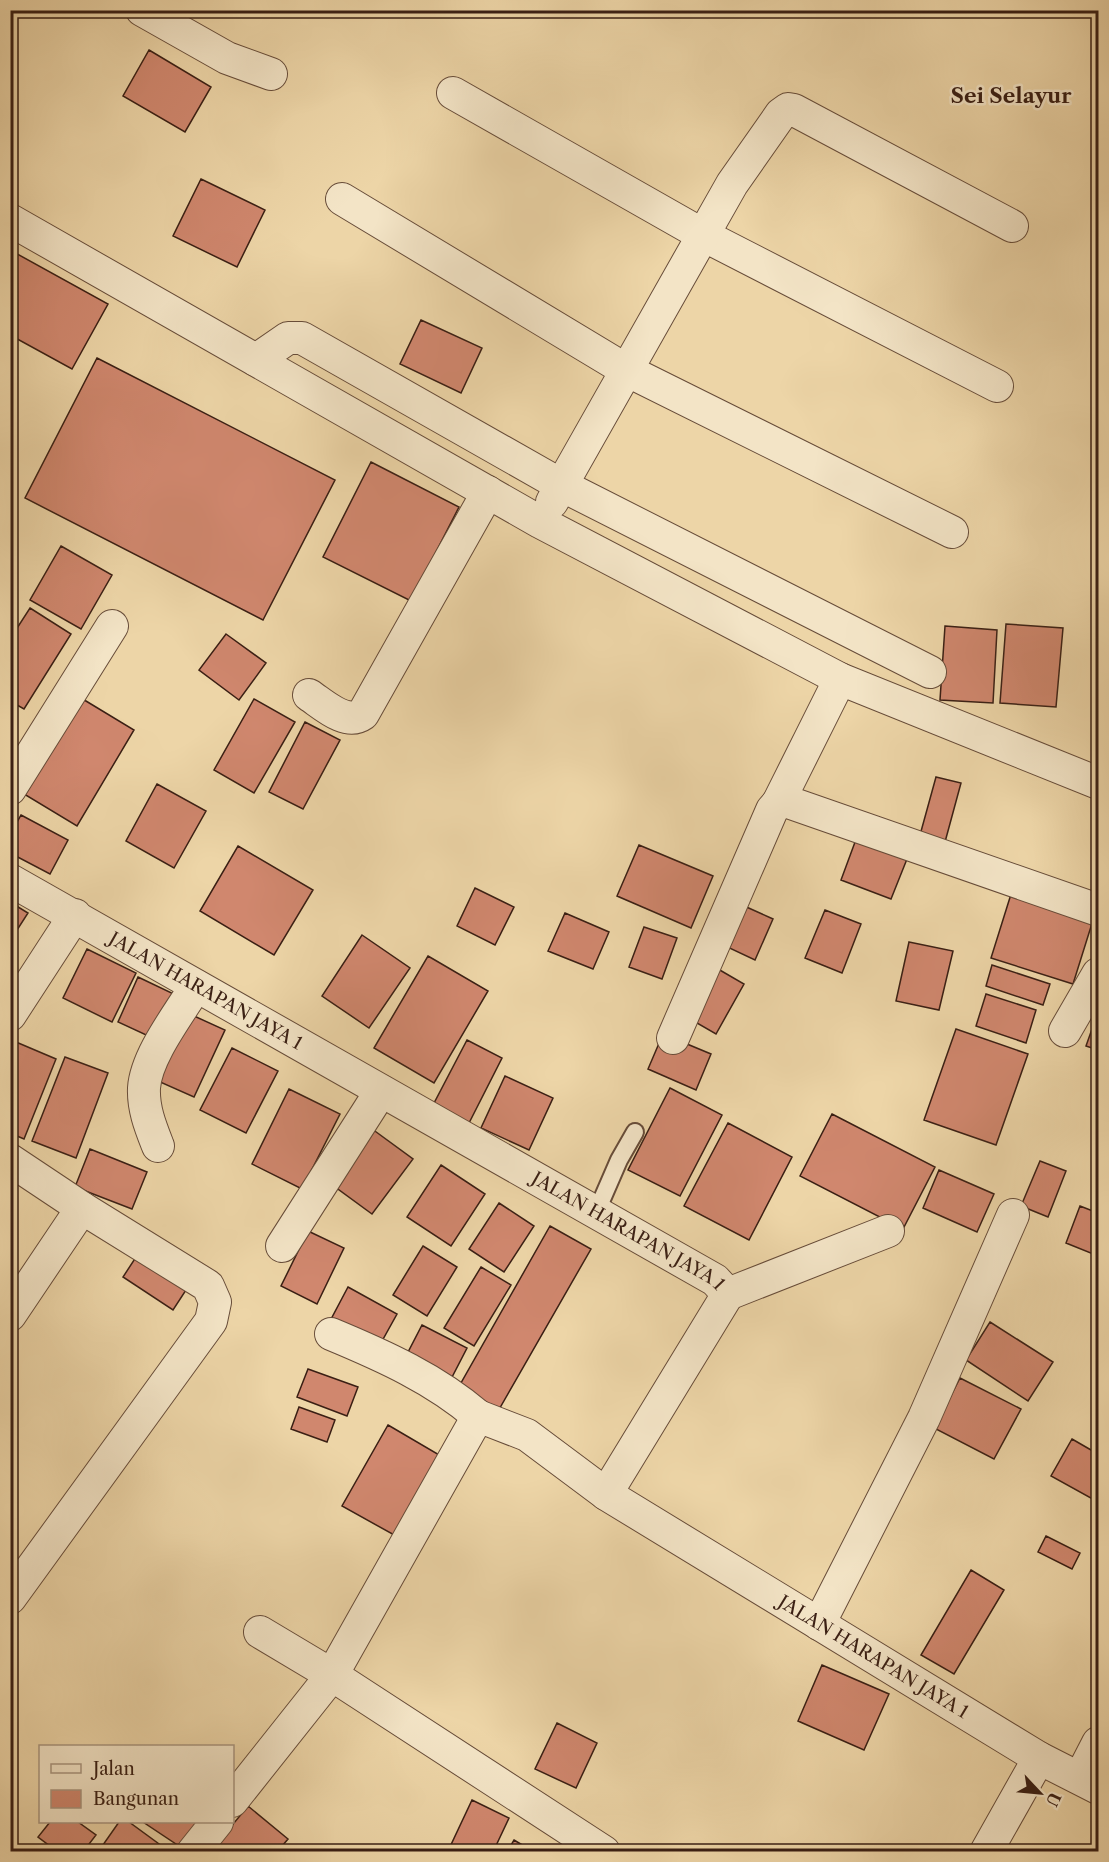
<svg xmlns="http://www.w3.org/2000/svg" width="1109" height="1862" viewBox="0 0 1109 1862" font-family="'Libre Caslon Text',serif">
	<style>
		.building { fill: #d0876e; stroke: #3a1f14; stroke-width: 1.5 }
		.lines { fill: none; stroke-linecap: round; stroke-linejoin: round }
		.service-casing { stroke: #674c39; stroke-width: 20 }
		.minor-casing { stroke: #674c39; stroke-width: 34 }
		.service { stroke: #f3e4c6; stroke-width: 16 }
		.minor { stroke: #f3e4c6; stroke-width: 32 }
		.labels { text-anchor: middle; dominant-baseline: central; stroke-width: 5; stroke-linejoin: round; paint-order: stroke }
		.street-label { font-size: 18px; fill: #3a1f14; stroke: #f3e4c6 }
		.quarter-label { font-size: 21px; font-weight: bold; fill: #3a1f14; stroke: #f3e4c6 }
	</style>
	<rect width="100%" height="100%" fill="#edd5a7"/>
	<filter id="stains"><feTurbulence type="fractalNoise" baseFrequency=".00333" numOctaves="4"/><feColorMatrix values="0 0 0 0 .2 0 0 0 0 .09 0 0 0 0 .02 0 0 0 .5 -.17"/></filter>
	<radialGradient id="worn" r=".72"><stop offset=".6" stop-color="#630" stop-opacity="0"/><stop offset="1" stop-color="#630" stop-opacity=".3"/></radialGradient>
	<path class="building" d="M149,50L211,87L185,132L123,96Z
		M201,179L265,210L237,267L173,236Z
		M10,250L108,304L72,369L10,335Z
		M421,320L482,348L461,393L400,364Z
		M97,358L335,480L263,620L25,498Z
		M371,462L459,507L411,601L323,557Z
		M61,546L112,575L81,629L30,600Z
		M30,608L71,634L24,709L10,701V639Z
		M1006,624L1063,628L1056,707L1000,703Z
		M945,626L997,630L993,703L940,700Z
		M226,634L266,663L239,700L199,670Z
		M1098,653V714H1092Z
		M81,698L134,730L77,826L24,794Z
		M254,699L295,722L254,793L214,770Z
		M305,722L340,740L303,809L269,792Z
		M936,777L961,783L945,842L920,835Z
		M157,784L206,811L174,868L126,841Z
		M21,815L68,840L50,874L10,853V835Z
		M858,834L909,854L891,899L841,880Z
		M639,845L713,876L691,928L617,896Z
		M238,846L313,890L274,955L200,911Z
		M475,888L514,907L495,945L457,926Z
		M1012,891L1094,917L1073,984L991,958Z
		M10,902L28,913L10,941Z
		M742,905L773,919L755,960L723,945Z
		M825,910L861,924L842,973L805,958Z
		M565,913L609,932L593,969L548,951Z
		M644,927L677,938L662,979L629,967Z
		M362,935L410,968L369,1028L322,996Z
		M909,942L953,951L939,1010L896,1001Z
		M87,949L136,973L112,1022L63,998Z
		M428,956L488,991L434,1083L374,1048Z
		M992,965L1050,984L1043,1005L986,986Z
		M718,969L744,984L716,1034L690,1019Z
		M138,977L178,996L157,1040L118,1022Z
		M986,994L1036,1010L1026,1043L976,1026Z
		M183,1011L225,1030L194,1097L151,1078Z
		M1098,1012V1050L1086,1046Z
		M956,1029L1028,1054L996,1145L924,1120Z
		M663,1034L711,1054L696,1090L648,1069Z
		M467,1040L502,1058L468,1125L432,1107Z
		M16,1042L56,1059L24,1139L10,1133V1055Z
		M232,1048L278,1071L246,1133L200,1110Z
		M65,1057L108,1073L76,1158L32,1141Z
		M505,1076L553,1098L529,1150L481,1128Z
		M670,1088L722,1115L680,1196L628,1170Z
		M289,1089L340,1114L302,1189L252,1164Z
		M832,1114L935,1167L903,1229L800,1176Z
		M728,1123L792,1157L749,1240L684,1206Z
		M368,1126L413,1159L372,1214L327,1181Z
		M90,1149L147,1172L132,1209L75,1187Z
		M1040,1161L1066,1171L1048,1217L1021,1206Z
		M441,1165L485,1194L451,1246L407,1217Z
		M939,1170L994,1194L977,1232L923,1208Z
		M499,1203L534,1226L504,1272L469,1249Z
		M1080,1206L1098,1213V1256L1066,1243Z
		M550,1226L591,1249L497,1413L457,1390Z
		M308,1231L344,1248L317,1304L281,1286Z
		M423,1246L457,1267L427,1316L393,1295Z
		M138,1254L188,1287L173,1310L123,1277Z
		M481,1267L511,1285L474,1346L444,1328Z
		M348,1287L397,1314L377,1350L329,1323Z
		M990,1322L1053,1362L1028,1401L966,1360Z
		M422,1325L467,1348L450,1381L405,1358Z
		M308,1369L358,1387L347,1416L297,1397Z
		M960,1378L1021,1409L994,1459L934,1428Z
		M299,1407L335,1420L327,1442L291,1429Z
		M388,1425L441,1456L396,1536L342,1506Z
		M1072,1439L1098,1454V1502L1051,1476Z
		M1046,1536L1080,1553L1072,1569L1038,1552Z
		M971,1570L1004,1590L954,1674L921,1655Z
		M822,1665L889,1694L864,1750L798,1721Z
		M557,1723L597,1743L576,1788L535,1769Z
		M472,1800L509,1818L493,1852H455L449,1849Z
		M248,1806L288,1839L277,1852H210Z
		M50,1822H78L96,1835L83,1852H58L38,1837Z
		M119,1822H129L170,1852H98Z
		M143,1822H204L185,1850Z
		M514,1840L534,1852H507Z"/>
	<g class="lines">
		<g class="service-casing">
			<path id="service" d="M596,1213L619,1160L635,1132"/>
		</g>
		<g class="minor-casing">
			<g id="minor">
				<path d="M142,10L227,58L271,74"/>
				<path d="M453,93L703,235L997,386"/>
				<path d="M342,199L626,370L952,532"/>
				<path d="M10,220L540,522L840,679L1098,783"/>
				<path d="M256,360L288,338H302L561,485L930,672"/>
				<path d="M552,502L732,184L781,114L788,109L794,110L1012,226"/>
				<path d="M309,695C324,705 346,726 363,714L488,492"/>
				<path d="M10,789L112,626"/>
				<path d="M778,803L840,679"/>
				<path id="s1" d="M10,880L715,1280L728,1294L606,1494L1039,1758L1098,1788"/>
				<path d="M10,1015L75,915"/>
				<path d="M1065,1031L1098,974"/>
				<path d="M673,1038L772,810L778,803L785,801L1098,910"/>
				<path d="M158,1146C151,1128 143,1109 144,1088C146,1056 179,1014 196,986"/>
				<path d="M10,1160L82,1208L208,1286L215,1302L211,1321L10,1598"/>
				<path d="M282,1246L381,1091"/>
				<path d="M728,1294L888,1231"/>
				<path d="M10,1315L82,1208"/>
				<path d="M331,1334C384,1356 435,1379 478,1416"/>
				<path d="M819,1624L924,1418L1013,1215"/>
				<path d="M260,1632L332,1675L604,1852"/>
				<path d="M1080,1778L1098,1743"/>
				<path d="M232,1801L332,1675L478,1416L527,1435L606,1494"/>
				<path d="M193,1852L217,1822"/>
				<path d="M986,1852L1039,1758"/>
			</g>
		</g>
		<use href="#service" class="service"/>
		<use href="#minor" class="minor"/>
	</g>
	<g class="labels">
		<g class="street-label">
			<text stroke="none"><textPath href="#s1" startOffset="225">JALAN HARAPAN JAYA 1</textPath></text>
			<text stroke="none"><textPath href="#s1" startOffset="711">JALAN HARAPAN JAYA 1</textPath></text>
			<text stroke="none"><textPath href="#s1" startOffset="1377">JALAN HARAPAN JAYA 1</textPath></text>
		</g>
		<g class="quarter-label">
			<text x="1011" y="95">Sei Selayur</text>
		</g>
	</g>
	<rect width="1109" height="1862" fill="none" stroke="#edd5a7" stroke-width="36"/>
	<rect x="12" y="12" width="1085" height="1838" fill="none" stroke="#3a1f14" stroke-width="3"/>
	<rect x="18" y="18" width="1073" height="1826" fill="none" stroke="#3a1f14" stroke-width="1.5"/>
	<rect x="39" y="1745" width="195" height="78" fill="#f3e4c6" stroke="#a9957f" stroke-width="1.5"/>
	<rect x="51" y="1764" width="30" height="9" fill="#f3e4c6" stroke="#a9957f" stroke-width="1.5"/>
	<text x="93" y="1775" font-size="18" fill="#3a1f14">Jalan</text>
	<rect x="51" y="1790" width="30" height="18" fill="#d0876e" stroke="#a9957f" stroke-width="1.5"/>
	<text x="93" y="1805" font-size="18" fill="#3a1f14">Bangunan</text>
	<g transform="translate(1040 1793) rotate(116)" stroke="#f3e4c6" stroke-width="4.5" paint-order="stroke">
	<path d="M0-4.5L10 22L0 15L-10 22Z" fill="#3a1f14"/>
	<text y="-9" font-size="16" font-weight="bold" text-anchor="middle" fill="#3a1f14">U</text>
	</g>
	<rect width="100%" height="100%" filter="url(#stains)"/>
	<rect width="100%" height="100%" fill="url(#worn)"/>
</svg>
